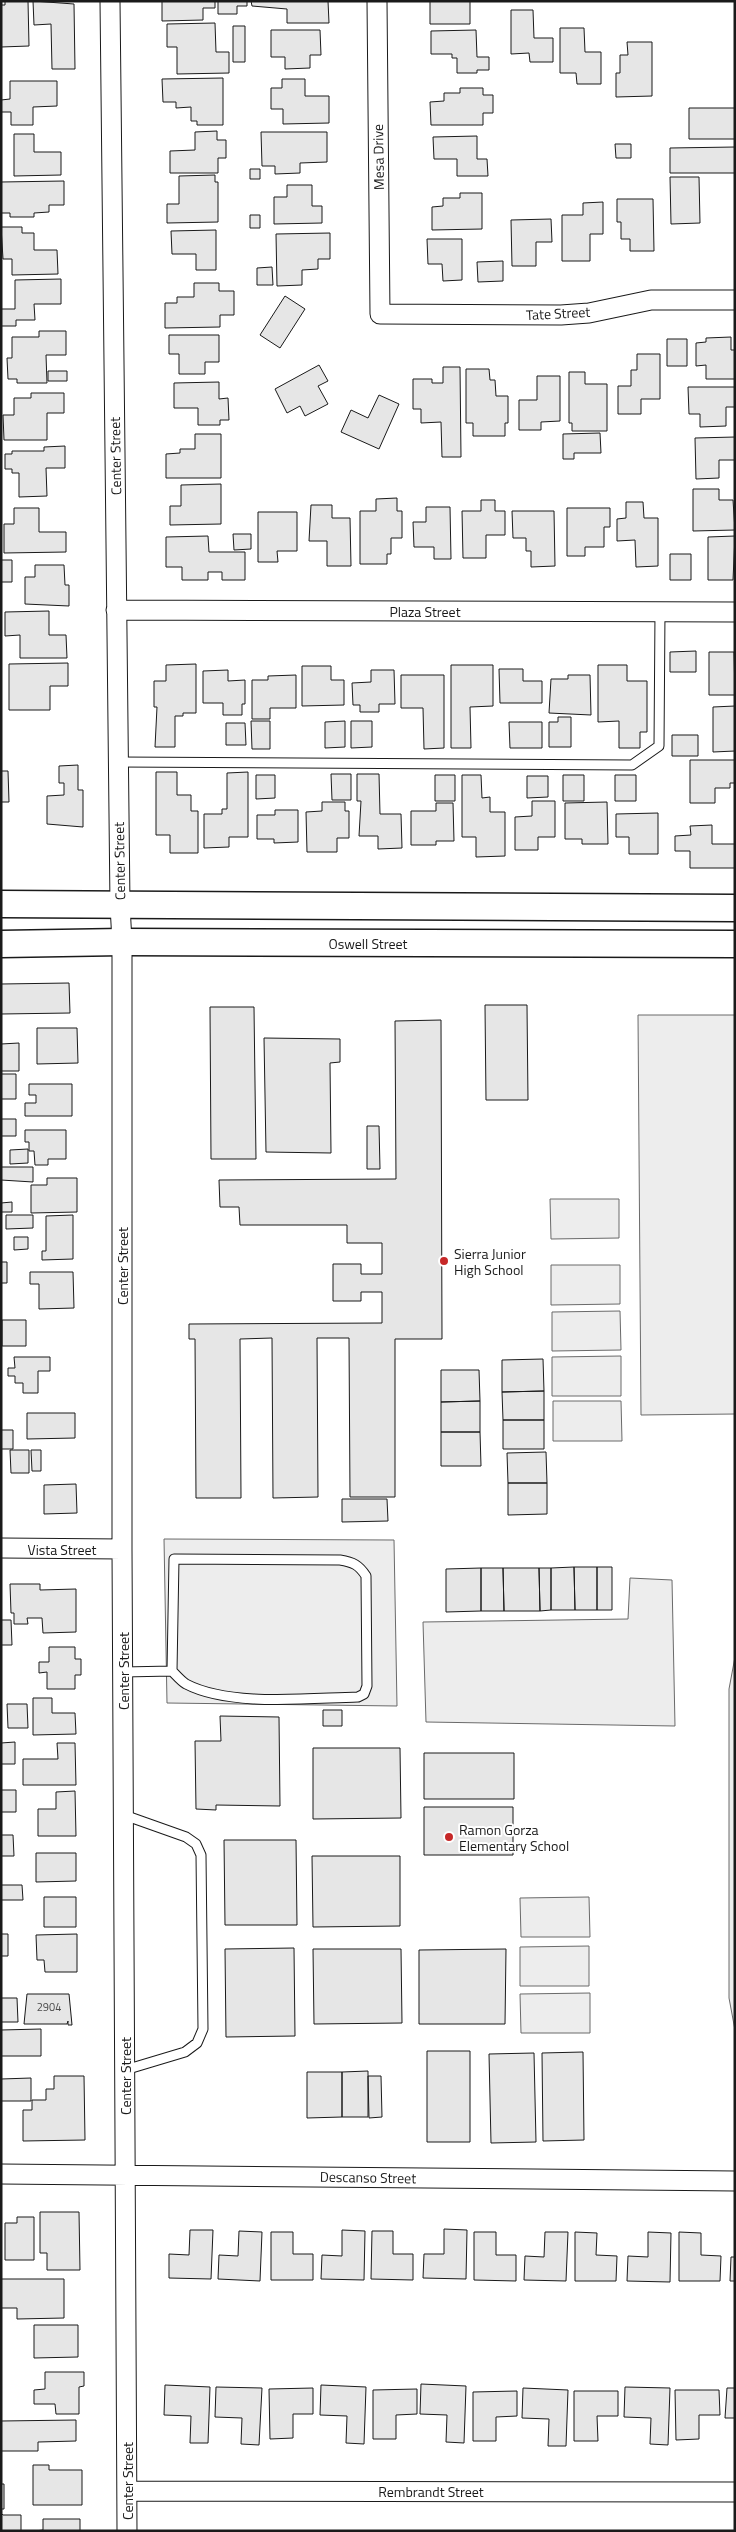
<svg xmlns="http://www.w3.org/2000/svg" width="736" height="2532" viewBox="0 0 736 2532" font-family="'Titillium Web',sans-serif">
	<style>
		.built { fill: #ededed; stroke: #6a6a6a }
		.building { fill: #e6e6e6; stroke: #1a1a1a }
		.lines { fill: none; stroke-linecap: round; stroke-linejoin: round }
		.service-casing { stroke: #1a1a1a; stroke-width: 11 }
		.minor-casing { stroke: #1a1a1a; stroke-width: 21 }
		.secondary-casing { stroke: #1a1a1a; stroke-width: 29 }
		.service { stroke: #fff; stroke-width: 9 }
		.minor { stroke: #fff; stroke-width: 19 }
		.secondary { stroke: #fff; stroke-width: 26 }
		.poi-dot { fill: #c62828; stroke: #fff; stroke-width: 2 }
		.labels { text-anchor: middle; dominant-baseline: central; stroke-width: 4; stroke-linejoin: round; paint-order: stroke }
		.number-label { font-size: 11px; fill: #4d4d4d }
		.street-label { font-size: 14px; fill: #1a1a1a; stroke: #fff }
		.poi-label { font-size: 14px; fill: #1a1a1a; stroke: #fff; text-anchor: start }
	</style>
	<rect width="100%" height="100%" fill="#fff"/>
	<path class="built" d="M638,1015H735V1414L641,1415Z
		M550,1199H619V1238L551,1239Z
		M551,1265H620V1304L551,1305Z
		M620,1311L621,1350L552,1351V1312Z
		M621,1356V1396H552V1357Z
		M553,1401H621L622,1441H553Z
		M164,1539L394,1540L397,1706L167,1703Z
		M630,1578L672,1580L675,1726L426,1722L423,1622L628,1619Z
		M735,1657V2030L729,1998V1689Z
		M589,1897L590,1937H521L520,1898Z
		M589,1946V1986H520V1947Z
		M590,1993V2033H521L520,1994Z"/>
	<path class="building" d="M5,1H28L29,46L1,47V5H5Z
		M33,1L74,4L75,69H52L51,24L34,25Z
		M162,1H215V8H203V20L162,21Z
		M218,1H247V6H237V14H218Z
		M251,1H328L329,23H287V9L252,6Z
		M430,1H470V24H430Z
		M511,10H533L534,38H553V62H530L529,53L511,54Z
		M215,23L216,52H229V73L177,74V47H167V24Z
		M233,26H245V62H233Z
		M560,28H584L585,52H601V84H577L576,73H560Z
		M271,30H320L321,55H310V68L285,69V57H271Z
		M476,30L477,57H489V70H477V73H457V58H452V54H431V31Z
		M627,42H652V96L616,97V73H620V55H628Z
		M223,78V125H197V121H191V107L176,108V102H163L162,79Z
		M282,79H305V96H329V123L283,124V109H271V88H282Z
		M10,81H57V106L33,107V125H11V112H1V100L10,99Z
		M460,88H483V95H493V113H483V125H431L430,102L444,101V93H460Z
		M689,108H735V139H689Z
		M217,131V140H226V158H218V173H170V151L195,150V132Z
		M261,132H327V162L300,163V173L275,174V166H262Z
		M14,134H34V152H61V175L14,176Z
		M477,136V159H487L488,176H457V159H434L433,137Z
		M615,144H631V158H616Z
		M735,147V173H670V148Z
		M250,169H260V179H250Z
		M215,175V182H218V222L167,223V204H179V176Z
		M670,177H699L700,223L671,224Z
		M64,181V205H49V212L34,213V217H10V213H1V182Z
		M287,185H312V206H322V223L274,224V197H287Z
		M460,193H482V229L432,230V207L443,206V198H460Z
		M617,199H653L654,251H630V239H621V222H617Z
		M603,202V234H590V261H562V215H583V203Z
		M250,215H260V228H250Z
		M551,219L552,242H536V266H512L511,220Z
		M1,227H22V233H34V250H57L58,274L12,275V259H3Z
		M216,230V270H196V254H172L171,231Z
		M330,233V259H318V269L302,270V285L277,286L276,234Z
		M427,239H462V280L443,281L442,264H428Z
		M503,261V281L478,282L477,262Z
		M272,267L273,285H257V268Z
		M61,279V304H34L35,320H16V326H1V309H15V280Z
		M194,283H219V291H234V315H220V327L165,328V303H177V297H194Z
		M285,296L305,309L280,348L260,335Z
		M39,331H66V355H46L47,383H17V379H8L7,358H12V337H39Z
		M169,335H219V362H205V374H179V354H169Z
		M731,337V350H735V379H706V365L696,366V343L706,342V338Z
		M667,339H687V366H667Z
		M637,354H660V399H641V414H618V386H631V370H637Z
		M319,365L328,381L318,386L328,404L305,416L300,406L287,413L275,389Z
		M443,367H460L461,457H442L441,422L421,423V409H413V379H432V383H443Z
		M466,369H489L490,380H495L496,396H508V423H505V436H473V423H466Z
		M48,371H67V381H48Z
		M569,372H585V384H607V431H572V423H569Z
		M537,376H560V421L541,422V430H519V400H537Z
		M219,382V399L228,398L229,420H220V425H198V408H174V383Z
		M688,387H735V407H726V426L700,427V414H689Z
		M31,393H64V413H47V440H4L3,415H14V398H31Z
		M379,395L399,404L379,449L341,432L351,410L368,418Z
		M600,433L601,453H574V459H563V434Z
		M195,434H221V478H166V454L180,453V449H195Z
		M735,437V460H719V478L696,479L695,438Z
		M65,446V468H46L47,496L19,497V473H12V469H5V454H12V451H44V447Z
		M221,484V524L170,525V506H181V485Z
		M693,489H719V500H733L735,530L693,531Z
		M397,498V511H402V538H391V554H387V564H360V511H376V499Z
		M481,500H495V511H505V535H486V558H463L462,511H481Z
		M626,502H643L644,518H658V566L636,567L635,540L617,541V519L626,518Z
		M311,505H332V518H350L351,566H327V541H309Z
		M426,507H450L451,559H434V547H414L413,522H426Z
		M14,508H39V532H66V552L4,553V524H14Z
		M567,508H610V527H604V547H585V556H567Z
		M512,511H554L555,566L531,567V551H526V538H513Z
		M258,512H297V551H277L278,562H258Z
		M233,534H251V549L234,550Z
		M208,536L209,552H245V580H222V572H208V580H182V567H166V537Z
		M735,536L733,580H708V537Z
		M670,554H691V580H670Z
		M1,560H12V582H1Z
		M35,565H64L65,585H69V606L25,604V577H35Z
		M49,611V635H66L67,658H20V635L5,636V612Z
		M696,651V672H670V652Z
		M709,652H734L735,695H709Z
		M68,663V686H50V710H9V664Z
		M196,664V713H183V716H175V747H155L157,707H154V681H166V665Z
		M451,665H493V706L470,707L471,748H451Z
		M598,665H627V681H647V732H640V748H619V721L598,722Z
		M302,666H331V680H344V705L302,706Z
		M499,669H523V681H542V703H500Z
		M228,670V681L245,680V704H242V715H223V703H203V671Z
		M371,670H394L395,704H379V712H360V705H353L352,683L371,682Z
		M296,675V708H270V719H252V680H268V676Z
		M401,675H444V748L424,749L423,708H401Z
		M568,675H590L591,715L549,713L551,679H568Z
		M735,706V751L713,752V707Z
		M558,717H571V747H549V722H558Z
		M251,721H270V749H252Z
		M345,721V747L325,748V722Z
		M351,721H372V747L351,748Z
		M509,722H542V748H510Z
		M226,723H245L246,745H226Z
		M672,735H698V756H672Z
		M690,760H735V783H730V788H715V803H690Z
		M78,765V790H83V827L47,824V796L64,795V783H59V766Z
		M1,771H8L9,802H1Z
		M156,772H177V795H191V811H198V853H170V835H156Z
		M248,772V837H229V847L204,848V814H222V809H227V773Z
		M331,774H351V800H332Z
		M357,774H379L380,814H401L402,848L378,849V836H359L361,801H357Z
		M256,775H275V798L256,799Z
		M435,775H455V801H435Z
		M462,775H481L482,798L490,797V812H505V856L476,857V837H462Z
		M563,775H584V801H563Z
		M615,775H636V801H615Z
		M527,776H548V797L527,798Z
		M532,801H555V837H538V850H515V817L532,816Z
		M322,802H345V811H349V838H337V852H307L306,812L322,811Z
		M607,802L608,844H582V839H565V803Z
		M436,803H453L454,841H436V845H411V811H436Z
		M275,810H298V842L274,843V839H257V815H275Z
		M658,813V854H629V837H616V814Z
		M712,825V844H735V868H690V851H675V836L691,835L690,826Z
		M69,983L70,1013L1,1014V984Z
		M485,1005H527L528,1100H486Z
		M210,1007H254L256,1159H211Z
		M441,1020L442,1339H395V1497H350L349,1338H317L318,1497L273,1498L272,1338L240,1339L241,1498H196L195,1339H189V1324L382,1323V1292H361V1301H333V1264H361V1274H382V1243H347V1225H240L239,1207H220L219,1180L396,1179L395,1021Z
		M37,1028H77L78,1063L37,1064Z
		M264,1038L340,1039V1062L330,1063L331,1153L266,1152Z
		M19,1043V1071H1V1044Z
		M1,1074H16V1099H1Z
		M29,1084H72V1116H25V1103H36V1095H29Z
		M1,1119H16V1136H1Z
		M367,1126H379L380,1169H367Z
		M25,1130H66V1159H48V1165H35L34,1151H29V1142H25Z
		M28,1149V1163L10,1164V1150Z
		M1,1167H33V1182L1,1180Z
		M47,1178H77V1212L31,1213V1185H47Z
		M12,1202V1212H1V1203Z
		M6,1215H33V1228L6,1229Z
		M73,1215V1259L42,1260V1251H46V1216Z
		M14,1237H28V1249L14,1250Z
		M1,1262H7V1283H1Z
		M30,1272H73L74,1308L39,1309V1284H30Z
		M2,1320H26V1346H2Z
		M14,1357H50V1371H38V1393H23V1383H15V1376H8V1368H15Z
		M543,1359L544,1391L502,1392V1360Z
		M441,1370H479L480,1401L441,1402Z
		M544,1391V1420H503L502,1392Z
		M480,1401V1432H441V1402Z
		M27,1413H75V1438L27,1439Z
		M503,1420H544V1449H503Z
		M1,1430H13V1449H1Z
		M441,1432H480L481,1466H441Z
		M10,1450H29V1473H11Z
		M31,1450H41V1471H32Z
		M546,1452L547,1483H508L507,1453Z
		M508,1483H547V1514L508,1515Z
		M76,1484L77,1513L44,1514V1485Z
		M342,1499H387L388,1521L342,1522Z
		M574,1567L575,1610H551V1568Z
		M574,1567H597V1610H575Z
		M597,1567H612V1610H597Z
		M481,1568V1611L446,1612V1569Z
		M481,1568H503L504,1611H481Z
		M503,1568H539L540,1611H504Z
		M539,1568H551V1610L540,1611Z
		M10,1584H40V1590L76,1589V1632L43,1633L42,1618H27L28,1624H14V1613H11Z
		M1,1620H11L12,1645H1Z
		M49,1647H75V1659H81V1675H75V1689H47V1672L39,1673V1662H49Z
		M33,1698H52V1713H75L76,1734L33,1735Z
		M7,1704H27L28,1728H8Z
		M323,1710H342V1726H323Z
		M220,1716L279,1717L280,1806L216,1805V1810L196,1809L195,1741H221Z
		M15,1742V1764H1V1743Z
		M57,1743H75L76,1785H23V1759H58Z
		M313,1748H400L401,1818L313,1819Z
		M424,1753H514V1799H424Z
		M1,1790H16V1812H1Z
		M75,1791L76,1836H38V1809H56V1792Z
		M424,1807H513V1855H424Z
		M1,1835H13L14,1856H1Z
		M224,1840H296L297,1925H225Z
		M36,1853H76V1881L36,1882Z
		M312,1856H400V1926L313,1927Z
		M1,1885H22L23,1900H1Z
		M44,1897H76V1927H44Z
		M1,1934H8V1956H1Z
		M77,1934V1972H45L44,1960H37L36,1935Z
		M294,1948L295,2036L226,2037L225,1949Z
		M313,1949H401L402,2023L314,2024Z
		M506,1949L505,2024H419V1950Z
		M27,1994H69L72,2025H68V2021L67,2024H24Z
		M1,1998H17L18,2022H1Z
		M41,2029V2056H1V2030Z
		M427,2051H470V2142H427Z
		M583,2052L584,2140L543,2141L542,2053Z
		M534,2053L536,2142L491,2143L489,2054Z
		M368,2071V2117H342V2072Z
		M307,2072H342V2117L307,2118Z
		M54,2076H84L85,2140L23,2141V2110H32V2100H46V2089H54Z
		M368,2076H381L382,2117L369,2118Z
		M31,2078V2101H1V2079Z
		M40,2212H79L80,2270H47V2253H40Z
		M17,2217H34V2260H5V2223H17Z
		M444,2229L467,2230L466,2279L423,2278L424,2254H444Z
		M190,2230H213L211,2279L169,2278V2254L189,2255Z
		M342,2230L365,2231L364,2280L321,2279L322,2255L342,2256Z
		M239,2231L262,2232L260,2281L218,2279L219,2255L238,2256Z
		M372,2231H393V2254H413V2280L371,2279Z
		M271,2232H293V2254H313V2280H271Z
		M474,2232H496V2255H516V2281L474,2280Z
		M545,2232H568L566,2281L524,2280L525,2256L544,2257Z
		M575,2232L597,2233L596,2255L617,2256L616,2281H575Z
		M648,2232L671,2233L670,2282L627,2281L628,2256L648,2257Z
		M679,2232L701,2233V2255L721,2256L720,2281H679Z
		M731,2257H735V2281H730Z
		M1,2279H64V2318L17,2319V2308H1Z
		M34,2325H78V2357L34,2358Z
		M45,2372H84V2386L79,2387V2414H56L55,2404H34V2390L45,2389Z
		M421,2384L466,2386L464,2443L446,2442L447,2415L420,2414Z
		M165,2385L210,2387L208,2443H190L191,2416L164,2415Z
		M321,2385L366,2387L364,2444L346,2443L347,2416L320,2415Z
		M216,2387L262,2388L259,2445L241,2444L242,2418L215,2417Z
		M625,2387L670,2388L668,2445L650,2444L651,2418L624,2417Z
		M313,2388V2414H293V2438L270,2439L269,2389Z
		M523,2388L568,2390L566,2446H548L549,2419L522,2418Z
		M727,2388H735V2418H725Z
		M417,2389V2414L396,2415V2439H373V2390Z
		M675,2390H719L720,2415H699V2439L676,2440Z
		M517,2391V2416L496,2417V2441H473V2392Z
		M574,2391H618V2416H597L598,2441H574Z
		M76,2420V2441L38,2442V2451H1V2421Z
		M33,2465H49V2470H82V2505H33Z
		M1,2484H4V2509H1Z
		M1,2513L3,2515H21V2531H1Z
		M43,2519H80V2531H35L43,2530Z"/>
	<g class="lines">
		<g class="service-casing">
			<path id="service" d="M118,762L632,765L659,746L660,612
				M123,1672L172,1671C176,1675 181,1681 186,1684C230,1707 309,1698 358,1697L364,1694L367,1686L366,1576C359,1565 353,1562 340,1560L174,1559L172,1671
				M124,1815L186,1837L196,1844L201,1855L203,2029L197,2043L185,2052L125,2070"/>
		</g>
		<g class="minor-casing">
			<path id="minor" d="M110,1L120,905L122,942V1549L127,2531
				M377,1L380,314L561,315L589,313L651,300H735
				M116,610L735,612
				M1,1548L122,1549
				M1,2174L735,2181
				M127,2491L735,2492"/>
		</g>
		<g class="secondary-casing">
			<path id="secondary" d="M1,904L735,908
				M1,944L122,942L735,944"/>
		</g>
		<use href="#service" class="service"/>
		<use href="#minor" class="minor"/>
		<use href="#secondary" class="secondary"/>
	</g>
	<g class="poi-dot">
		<circle cx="444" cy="1261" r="5"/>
		<circle cx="449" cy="1837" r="5"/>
	</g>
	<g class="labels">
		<g class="number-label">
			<text x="49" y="2007">2904</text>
		</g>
		<g class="street-label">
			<text transform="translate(378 157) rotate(-91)">Mesa Drive</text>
			<text transform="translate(558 313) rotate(-3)">Tate Street</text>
			<text transform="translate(115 456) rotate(-91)">Center Street</text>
			<text x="425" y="611">Plaza Street</text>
			<text transform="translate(119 861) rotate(-91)">Center Street</text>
			<text x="368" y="943">Oswell Street</text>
			<text transform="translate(122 1266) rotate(-90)">Center Street</text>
			<text x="62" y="1549">Vista Street</text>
			<text transform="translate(123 1671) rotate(-90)">Center Street</text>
			<text transform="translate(125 2076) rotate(-90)">Center Street</text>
			<text transform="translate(368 2177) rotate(1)">Descanso Street</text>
			<text transform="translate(127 2481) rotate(-90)">Center Street</text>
			<text x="431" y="2491">Rembrandt Street</text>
		</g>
		<g class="poi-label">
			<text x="454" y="1253">Sierra Junior<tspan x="454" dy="16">High School</tspan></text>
			<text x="459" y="1829">Ramon Gorza<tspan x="459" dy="16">Elementary School</tspan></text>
		</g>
	</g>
	<rect width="736" height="2532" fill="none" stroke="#1a1a1a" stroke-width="5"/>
</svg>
